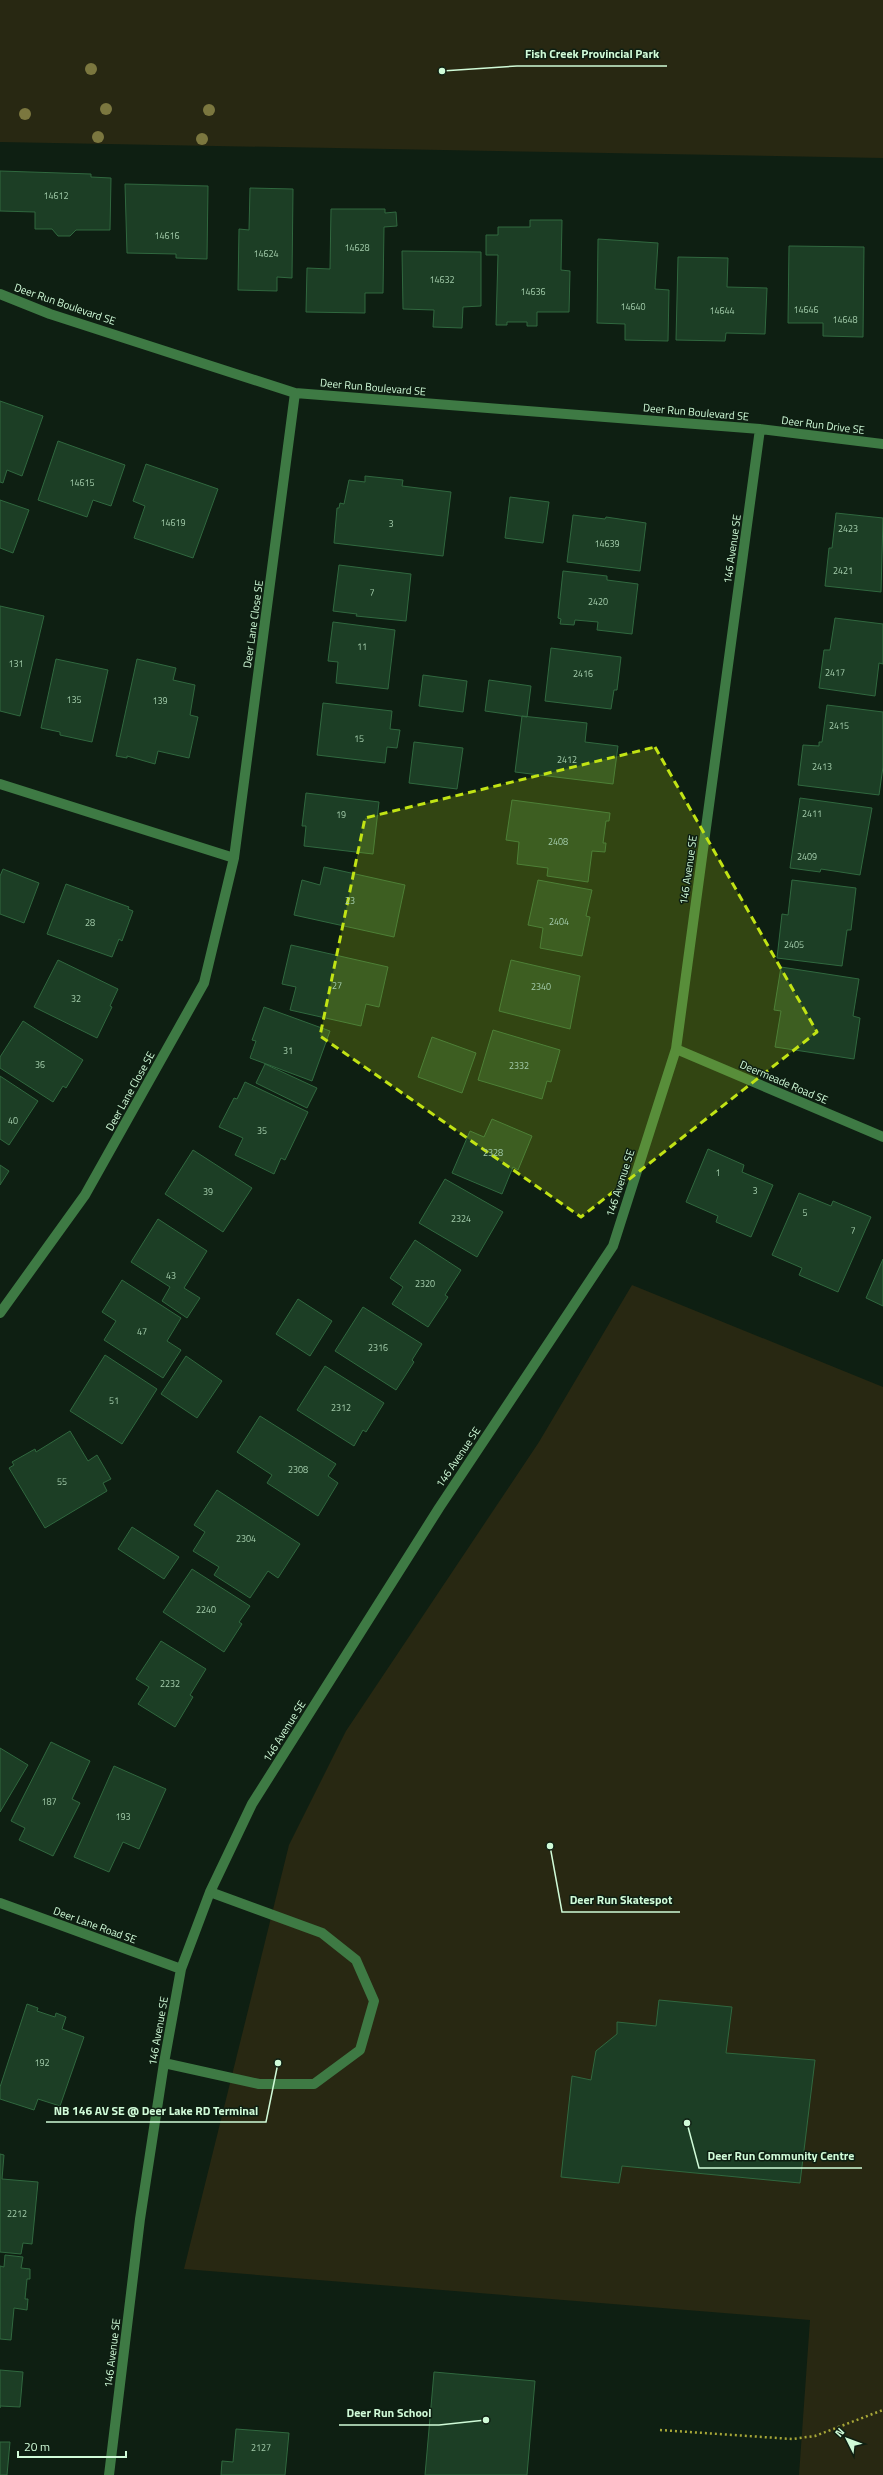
<svg xmlns="http://www.w3.org/2000/svg" width="883" height="2475" viewBox="0 0 883 2475" font-family="'Titillium Web',sans-serif">
	<style>
		.green { fill: #282812 }
		.building { fill: #1c3e25; stroke: #30683f }
		.lines { fill: none; stroke-linecap: round; stroke-linejoin: round }
		.path { stroke: #a7a738; stroke-width: 2.5; stroke-dasharray: 2 3; stroke-linecap: butt }
		.minor { stroke: #3e7a44; stroke-width: 10 }
		.tree { fill: #7b773f }
		.marked { fill: #c1e314; fill-opacity: 0.2; stroke: #c1e314; stroke-width: 3; stroke-dasharray: 8 5; stroke-linejoin: round }
		.labels { text-anchor: middle; dominant-baseline: central; stroke-width: 3; stroke-linejoin: round; paint-order: stroke }
		.number-label { font-size: 9px; fill: #a3ccab }
		.street-label { font-size: 11px; fill: #d0fbd8; stroke: #0e1f12 }
		.leader { fill: none; stroke: #d0fbd8; stroke-width: 1.5 }
		.callout-dot { fill: #d0fbd8; stroke: #0e1f12; stroke-width: 1.5 }
		.callout-label { font-size: 12px; text-anchor: middle; font-weight: bold; fill: #d0fbd8; stroke: #0e1f12; stroke-width: 3; stroke-linejoin: round; paint-order: stroke }
	</style>
	<rect width="100%" height="100%" fill="#0e1f12"/>
	<path class="green" d="M0,0H883V158L0,142Z
		M632,1285L883,1387V2475H799L810,2320L184,2269L289,1845L346,1731L539,1442Z"/>
	<path class="building" d="M0,171L91,174V177L111,178L110,230H76L70,236H58L52,229H35V212L0,211Z
		M125,184L208,186L207,259L176,258V254L127,253Z
		M250,188L293,189L292,278L277,277V291L238,290L239,229L249,230Z
		M331,209H385V213L396,212L397,226L384,227L383,293H365V313L306,312L307,268L330,269Z
		M530,220H562L561,270L570,271L569,312H537V326H527V322H507V325H496L498,255H486V235H498V227H530Z
		M598,239L658,243L655,289L669,290L668,341L625,340V324L597,323Z
		M789,246L864,247L863,337L823,336V323H788Z
		M402,251L481,252V306L463,307L462,328L433,327L434,310L403,309Z
		M678,257L728,258L727,287L767,288L765,334L726,333L725,341L676,340Z
		M0,401L43,416L22,476L7,470L3,483L0,482Z
		M58,441L125,465L111,506L93,500L87,517L38,500Z
		M146,464L218,489L193,558L134,538L145,506L133,501Z
		M365,476L403,480L402,486L451,492L443,556L334,543L337,508H339L340,503L344,504L349,480L365,482Z
		M510,497L549,502L543,543L505,538Z
		M0,500L29,510L13,553L0,548Z
		M836,513L883,518L881,592L825,586L829,548H832Z
		M573,515L605,519L606,517L646,523L640,571L567,562Z
		M339,565L411,574L406,621L356,616L357,614L333,611Z
		M563,571L607,576V580L638,584L632,634L597,630L598,622L575,620L574,625L560,624L561,619L558,618Z
		M0,606L44,616L20,716L0,711Z
		M835,618L883,624V664L879,663L875,696L819,688L824,650H830Z
		M333,622L395,630L388,689L336,683L338,662L328,661Z
		M551,648L621,657L617,690H614L611,709L545,701Z
		M56,659L108,670L92,742L60,735V732L41,728Z
		M137,659L176,668L173,680L195,685L190,715L198,717L189,758L158,751L155,764L127,756V758L116,756Z
		M423,675L467,681L463,712L419,706Z
		M489,680L531,686L527,717L485,711Z
		M323,703L392,711L390,729L400,730L397,748L387,747L385,763L317,755Z
		M827,705L883,712V767L879,795L798,785L803,745L819,746V742H822Z
		M522,716L587,723L585,742L618,746L613,784L515,772Z
		M414,742L463,748L457,789L409,783Z
		M306,793L379,802L373,854L304,846L306,826H302Z
		M800,798L872,808L860,875L821,869L820,872L790,868Z
		M512,800L610,813L609,821H606L603,843H606L605,852L592,851L588,882L547,876L548,868L517,864L519,842L506,840Z
		M324,867L405,885L394,937L294,915L302,880L320,885Z
		M3,869L39,883L24,923L0,914V876Z
		M538,880L592,890L586,916L590,917L582,956L540,948L543,928L528,925Z
		M792,880L856,888L851,930H847L842,966L777,958L782,914L788,915Z
		M66,884L129,907L128,909L133,911L122,941L119,939L112,957L47,934Z
		M291,945L388,967L379,1007L366,1004L361,1026L290,1010L296,987L282,984Z
		M58,960L118,989L110,1006L112,1007L97,1038L34,1007Z
		M511,960L580,976L570,1029L499,1011Z
		M781,967L859,979L853,1016L860,1018L854,1059L775,1047L781,1011L774,1010Z
		M264,1007L330,1031L312,1081L250,1058L256,1041L252,1040Z
		M23,1021L83,1060L66,1088L63,1086L53,1102L0,1068V1057Z
		M493,1030L560,1050L551,1082L547,1081L542,1099L478,1080Z
		M432,1037L476,1053L462,1093L418,1077Z
		M265,1064L317,1088L307,1108L256,1083Z
		M0,1076L38,1101L9,1145L0,1139Z
		M245,1082L308,1112L285,1160L281,1158L274,1174L235,1155L243,1138L219,1127L234,1098L237,1099Z
		M492,1119L532,1136L518,1170L513,1167L502,1194L452,1173L470,1131L484,1137Z
		M708,1149L744,1165L742,1172L773,1185L751,1237L716,1222L718,1216L686,1202Z
		M193,1150L252,1188L223,1232L165,1194Z
		M0,1165L9,1171L0,1185Z
		M445,1179L503,1212L477,1257L419,1223Z
		M799,1193L831,1206L833,1201L871,1217L838,1292L799,1275L802,1268L772,1255Z
		M158,1219L207,1251L184,1288L200,1298L187,1318L162,1301L170,1287L131,1262Z
		M415,1240L461,1270L445,1295L448,1297L428,1327L392,1304L403,1287L390,1278Z
		M883,1259V1306L866,1298Z
		M122,1280L181,1318L167,1341L181,1350L163,1378L104,1340L116,1321L102,1312Z
		M298,1299L332,1321L310,1356L276,1334Z
		M363,1307L422,1344L412,1360L414,1362L396,1390L335,1351Z
		M105,1355L157,1389L122,1444L70,1411Z
		M186,1356L222,1381L197,1418L161,1394Z
		M325,1366L384,1403L366,1432L363,1430L354,1446L297,1410Z
		M260,1416L336,1464L328,1476L338,1483L318,1516L267,1483L272,1475L237,1452Z
		M70,1431L88,1461L97,1455L111,1479L103,1483L107,1491L45,1528L9,1468L14,1465L12,1462L35,1449L36,1452Z
		M217,1490L300,1544L278,1578L268,1571L250,1598L214,1575L219,1567L193,1551L205,1532L194,1525Z
		M132,1527L179,1557L164,1579L118,1549Z
		M192,1569L250,1606L239,1622L242,1624L224,1652L163,1612Z
		M161,1641L206,1669L190,1695L193,1697L175,1727L138,1704L149,1687L136,1679Z
		M51,1742L90,1761L72,1799L80,1803L53,1856L19,1840L25,1828L11,1821Z
		M0,1748L28,1765L0,1812Z
		M114,1766L166,1789L139,1849L123,1842L109,1872L74,1857Z
		M659,2000L732,2007L726,2053L815,2060L800,2183L622,2166L619,2183L561,2177L572,2076L591,2080L596,2051L617,2034V2022L656,2026Z
		M27,2004L38,2008L37,2011L55,2017L56,2013L66,2017L62,2029L84,2037L60,2106L38,2099L34,2110L0,2099V2087Z
		M0,2154L4,2155L2,2179L38,2182L32,2244L23,2243L21,2254L0,2252Z
		M5,2255L23,2257L21,2268L30,2269V2279H27L25,2299H28L27,2310L14,2308L11,2340L0,2339V2266L4,2267Z
		M0,2370L23,2372L20,2407L0,2406V2408Z
		M434,2372L535,2381L527,2475H425Z
		M236,2429L289,2433L285,2475H221L222,2461L233,2462Z
		M0,2442H10L7,2475H0Z"/>
	<g class="lines">
		<path class="path" d="M660,2430L792,2439L815,2436L883,2410"/>
		<path class="minor" d="M0,294L50,314L295,393L760,429L883,444
			M0,784L234,858
			M676,1049L883,1137
			M0,1313L85,1195L204,983L234,858L295,393
			M0,1903L181,1969
			M164,2063L259,2084H314L360,2050L374,2001L356,1960L322,1933L210,1892
			M109,2475L140,2219L164,2063L181,1969L210,1892L252,1804L439,1508L613,1246L676,1049L760,429"/>
	</g>
	<g class="tree">
		<circle cx="91" cy="69" r="6"/>
		<circle cx="106" cy="109" r="6"/>
		<circle cx="209" cy="110" r="6"/>
		<circle cx="25" cy="114" r="6"/>
		<circle cx="98" cy="137" r="6"/>
		<circle cx="202" cy="139" r="6"/>
	</g>
	<path class="marked" d="M655,747L817,1032L581,1217L320,1036L365,818Z"/>
	<g class="labels">
		<g class="number-label">
			<text x="56" y="195">14612</text>
			<text x="167" y="235">14616</text>
			<text x="357" y="247">14628</text>
			<text x="266" y="253">14624</text>
			<text x="442" y="279">14632</text>
			<text x="533" y="291">14636</text>
			<text x="633" y="306">14640</text>
			<text x="806" y="309">14646</text>
			<text x="722" y="310">14644</text>
			<text x="845" y="319">14648</text>
			<text x="82" y="482">14615</text>
			<text x="173" y="522">14619</text>
			<text x="391" y="523">3</text>
			<text x="848" y="528">2423</text>
			<text x="607" y="543">14639</text>
			<text x="843" y="570">2421</text>
			<text x="372" y="592">7</text>
			<text x="598" y="601">2420</text>
			<text x="362" y="646">11</text>
			<text x="16" y="663">131</text>
			<text x="835" y="672">2417</text>
			<text x="583" y="673">2416</text>
			<text x="74" y="699">135</text>
			<text x="160" y="700">139</text>
			<text x="839" y="725">2415</text>
			<text x="359" y="738">15</text>
			<text x="567" y="759">2412</text>
			<text x="822" y="766">2413</text>
			<text x="812" y="813">2411</text>
			<text x="341" y="814">19</text>
			<text x="558" y="841">2408</text>
			<text x="807" y="856">2409</text>
			<text x="350" y="900">23</text>
			<text x="559" y="921">2404</text>
			<text x="90" y="922">28</text>
			<text x="794" y="944">2405</text>
			<text x="337" y="985">27</text>
			<text x="541" y="986">2340</text>
			<text x="76" y="998">32</text>
			<text x="288" y="1050">31</text>
			<text x="40" y="1064">36</text>
			<text x="519" y="1065">2332</text>
			<text x="13" y="1120">40</text>
			<text x="262" y="1130">35</text>
			<text x="493" y="1152">2328</text>
			<text x="718" y="1172">1</text>
			<text x="755" y="1190">3</text>
			<text x="208" y="1191">39</text>
			<text x="805" y="1212">5</text>
			<text x="461" y="1218">2324</text>
			<text x="853" y="1230">7</text>
			<text x="171" y="1275">43</text>
			<text x="425" y="1283">2320</text>
			<text x="142" y="1331">47</text>
			<text x="378" y="1347">2316</text>
			<text x="114" y="1400">51</text>
			<text x="341" y="1407">2312</text>
			<text x="298" y="1469">2308</text>
			<text x="62" y="1481">55</text>
			<text x="246" y="1538">2304</text>
			<text x="206" y="1609">2240</text>
			<text x="170" y="1683">2232</text>
			<text x="49" y="1801">187</text>
			<text x="123" y="1816">193</text>
			<text x="42" y="2062">192</text>
			<text x="17" y="2213">2212</text>
			<text x="261" y="2447">2127</text>
		</g>
		<g class="street-label">
			<text transform="translate(65 304) rotate(19)">Deer Run Boulevard SE</text>
			<text transform="translate(373 387) rotate(5)">Deer Run Boulevard SE</text>
			<text transform="translate(696 412) rotate(5)">Deer Run Boulevard SE</text>
			<text transform="translate(823 425) rotate(7)">Deer Run Drive SE</text>
			<text transform="translate(732 549) rotate(-82)">146 Avenue SE</text>
			<text transform="translate(253 624) rotate(-82)">Deer Lane Close SE</text>
			<text transform="translate(688 870) rotate(-82)">146 Avenue SE</text>
			<text transform="translate(784 1082) rotate(23)">Deermeade Road SE</text>
			<text transform="translate(130 1091) rotate(-61)">Deer Lane Close SE</text>
			<text transform="translate(620 1183) rotate(-72)">146 Avenue SE</text>
			<text transform="translate(458 1457) rotate(-56)">146 Avenue SE</text>
			<text transform="translate(284 1731) rotate(-58)">146 Avenue SE</text>
			<text transform="translate(95 1925) rotate(20)">Deer Lane Road SE</text>
			<text transform="translate(158 2031) rotate(-80)">146 Avenue SE</text>
			<text transform="translate(112 2353) rotate(-83)">146 Avenue SE</text>
		</g>
	</g>
	<path class="leader" d="M442 71L517 66H667M550 1846L562 1912H680M278 2063L266 2122H46M687 2123L699 2168H862M486 2420L439 2425H339"/>
	<g class="callout-dot">
		<circle cx="442" cy="71" r="4"/>
		<circle cx="550" cy="1846" r="4"/>
		<circle cx="278" cy="2063" r="4"/>
		<circle cx="687" cy="2123" r="4"/>
		<circle cx="486" cy="2420" r="4"/>
	</g>
	<g class="callout-label">
		<text x="592" y="58">Fish Creek Provincial Park</text>
		<text x="621" y="1904">Deer Run Skatespot</text>
		<text x="156" y="2115">NB 146 AV SE @ Deer Lake RD Terminal</text>
		<text x="781" y="2160">Deer Run Community Centre</text>
		<text x="389" y="2417">Deer Run School</text>
	</g>
	<g transform="translate(847 2439) rotate(312)" stroke="#0e1f12" stroke-width="3" paint-order="stroke">
	<path d="M0-3L7 15L0 10L-7 15Z" fill="#d0fbd8"/>
	<text y="-6" font-size="11" font-weight="bold" text-anchor="middle" fill="#d0fbd8">N</text>
	</g>
	<path d="M18 2451v6h108v-6" fill="none" stroke="#d0fbd8" stroke-width="2"/>
	<text x="24" y="2451" font-size="12" fill="#d0fbd8" stroke="#0e1f12" stroke-width="3" paint-order="stroke">20 m</text>
</svg>
